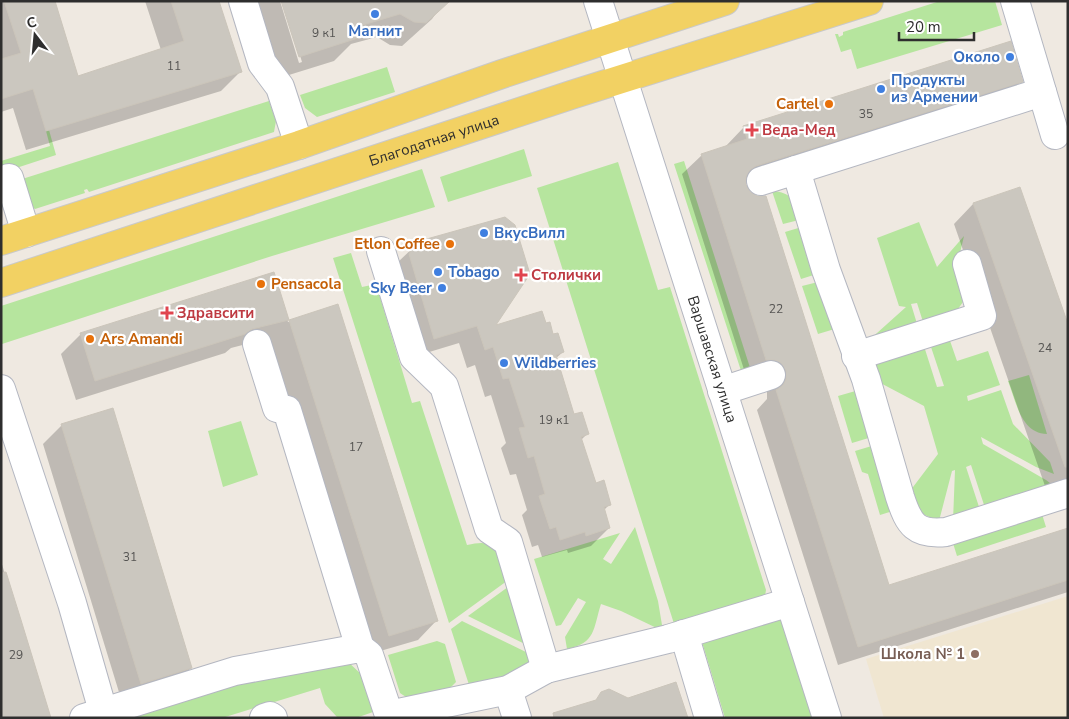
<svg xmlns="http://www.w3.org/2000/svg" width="1069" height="719" viewBox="0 0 1069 719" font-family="'Nunito Sans',sans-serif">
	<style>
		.education { fill: #f0e6d1 }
		.green { fill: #b6e59e }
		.shadow { fill: #0003 }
		.building { fill: #cbc7bf; stroke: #cbc5ba }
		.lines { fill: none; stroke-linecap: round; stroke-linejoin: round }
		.minor-casing { stroke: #b4b7c1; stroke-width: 30 }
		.major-casing { stroke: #c9c9c9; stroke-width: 30 }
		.minor { stroke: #fff; stroke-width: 28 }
		.major { stroke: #f2d163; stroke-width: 28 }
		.shop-dot { fill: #3f7fe0; stroke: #fff; stroke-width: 2 }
		.food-dot { fill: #e8710a; stroke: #fff; stroke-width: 2 }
		.health-dot { fill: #e0444e; stroke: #fff; stroke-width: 2 }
		.education-dot { fill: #8d6e63; stroke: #fff; stroke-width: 2 }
		.labels { text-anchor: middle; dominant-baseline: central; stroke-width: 4.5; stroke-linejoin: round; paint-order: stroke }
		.number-label { font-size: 12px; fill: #555452 }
		.shop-label { font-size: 15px; font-weight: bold; fill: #366cbe; stroke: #fff; text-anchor: start }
		.food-label { font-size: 15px; font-weight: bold; fill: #c56008; stroke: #fff; text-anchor: end }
		.health-label { font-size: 15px; font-weight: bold; fill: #be3a42; stroke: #fff; text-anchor: start }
		.street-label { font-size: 15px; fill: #2e2e2e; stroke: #fff }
		.education-label { font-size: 15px; font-weight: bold; fill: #785e54; stroke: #fff; text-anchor: end }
	</style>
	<rect width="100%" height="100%" fill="#efe9e1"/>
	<path class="education" d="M1068,596V718H884L866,659Z"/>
	<path class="green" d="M940,1H995L1002,25L857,69L851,49L841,52L835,34H838L839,37L843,35V32Z
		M387,67L395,92L317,117L305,108L300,95Z
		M269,101L276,121L274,132L89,192L87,189L84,190L85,193L35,209L27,203L19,180Z
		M49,130L56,155L1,173V161L50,146L46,131Z
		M524,149L532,176L448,202L440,177Z
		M684,161L753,377L744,380L674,164Z
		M618,162L658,290L670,287L766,590L765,596L675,627L537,188Z
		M422,169L435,207L272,256L2,344L1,306Z
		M772,191C792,192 795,202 803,219L783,224Z
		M919,222L937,267L964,236L956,270L963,302L955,313L924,325L917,303L911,304L918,327L867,342L906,307L899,306L877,238Z
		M805,226L820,273L801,279L785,232Z
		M351,253L362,287L376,284L412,403L420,401L467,545C499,537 499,553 511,578L449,623L333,258Z
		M822,281L838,328L818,334L802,286Z
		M948,335L957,361L988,351L1000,385L967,396L968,401L1001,390L1013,424L1050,462L1054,474L1036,467L981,437L983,444L1046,480L1058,489L986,511L971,465L966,467L981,513L953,521L955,470L952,471L939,521L920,513L907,495L938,454L924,406L871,378L874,367L880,359L923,343L937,387L944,386L929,341Z
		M1029,375L1047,434C1021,433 1016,402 1008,381Z
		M859,390L872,437L852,443L838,396Z
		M241,421L258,475L223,487L208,431Z
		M875,445L896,510L880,515L868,474L862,472L855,451Z
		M1041,511L1046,527L957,556L952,540Z
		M635,527L658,601L663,631L621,611L601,604C593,629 596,643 567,649L565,637L586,602L578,598L561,625L556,626L534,559L620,533L603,559L611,564Z
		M512,584L531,647L468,616Z
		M785,615L818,718H725L702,642Z
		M462,621L530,654L529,662L524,669L471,691L451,629Z
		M437,641L445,644L456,682L449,689L409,699L400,693L388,655Z
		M346,660L362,675L366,692L371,691L375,709L373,712L356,718L337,717L325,704L320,688L222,718H104L193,690Z"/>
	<path class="shadow" d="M1,1H53L77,77L161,50L145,1H218L240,72L221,91L26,150L13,108L1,112Z
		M251,1H280L299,63L302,62L283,1L440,8L432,19L402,46L390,45L377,37L351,44L334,61L276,79Z
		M1021,81L1002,101L745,182L888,587L1068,529V592L838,665L757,410L767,399V390L747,379L682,174L702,155L725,147L744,127Z
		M1019,189L1068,328V478L1045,486L954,224L973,204Z
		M417,244L493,327L545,325L563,352L555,359L574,416L587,434L581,440L595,484L610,504L603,511L609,528L591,546L568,553L567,550L542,557L538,545L532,547L522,515L527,510L516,474L510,475L501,448L506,443L491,395L485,397L475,365L467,368L459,343L416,356L398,262Z
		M273,273L288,322L337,306L437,620L418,640L370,654L270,338L231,348L225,353L76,400L61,354L81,334Z
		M62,425L191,668L172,687L122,702L43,444Z
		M1,561L48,715L1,718Z"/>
	<path class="building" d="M4,1H55L78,76L184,41L171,1H219L242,72L46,131L33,89L1,99V59L21,53Z
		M281,1H450L426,23L414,22L400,14L356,27L358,38L299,57Z
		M1011,41L1023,82L756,166L750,170L746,177V185L750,192L757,196H766L889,585L1068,528V580L858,647L776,390L783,385L786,379V371L781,363L774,360H766L701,154L747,139L743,126Z
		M1020,187L1068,324V467H1065L973,203Z
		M505,217L515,225L530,274L496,325L542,311L546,323L550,322L553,334L558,333L564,352L556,355L574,414L582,412L589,434L581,437L596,483L604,480L611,505L604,507L610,528L586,536L585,532L560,540L556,527L550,529L539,496L545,494L534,456L528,458L519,428L525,427L509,378L503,379L493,347L485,350L477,326L434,339L409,254L416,242Z
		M274,272L289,320L252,329L245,334L95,381L80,333Z
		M338,304L438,621L389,636L289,320Z
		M113,408L192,668L141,684L61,424Z
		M6,572L21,620L51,718H1V573Z
		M676,682L688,718H554L553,713L596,700L601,692L609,689L628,698Z"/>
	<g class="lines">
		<g class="minor-casing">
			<g id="minor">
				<path d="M243,1L262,63L280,87L299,145"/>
				<path id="s1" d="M598,1L827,718"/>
				<path d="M1015,1L1055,135"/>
				<path d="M796,170L826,270L866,379L900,497C909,525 916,535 946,532L1068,493"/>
				<path d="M9,178L26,233"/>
				<path d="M761,181L1042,92"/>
				<path d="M381,251L414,357L444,386L489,529L508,542L546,669"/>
				<path d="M257,344L277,408L287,410L360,648"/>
				<path d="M856,356L982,316L967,264"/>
				<path d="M1,389L72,603L103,711"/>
				<path d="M722,391L771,375"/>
				<path d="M684,634L709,718"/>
				<path d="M508,690L517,718"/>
				<path d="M84,718L235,671L360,648L369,655L389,715L508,690L546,669L668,639L790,602"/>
				<path d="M264,718L270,716L273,718"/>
			</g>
		</g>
		<g class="major-casing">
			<g id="major">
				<path d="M1,241L299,145L502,74L725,1"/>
				<path id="s2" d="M1,283L571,95L869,1"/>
			</g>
		</g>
		<use href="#minor" class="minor"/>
		<use href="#major" class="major"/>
	</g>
	<g class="shop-dot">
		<circle cx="375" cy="14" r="5"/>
		<circle cx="1010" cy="57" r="5"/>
		<circle cx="881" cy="89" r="5"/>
		<circle cx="484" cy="233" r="5"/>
		<circle cx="438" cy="272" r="5"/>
		<circle cx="442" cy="288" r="5"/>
		<circle cx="504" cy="363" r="5"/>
	</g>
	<g class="food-dot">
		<circle cx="829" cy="104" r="5"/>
		<circle cx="450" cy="244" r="5"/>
		<circle cx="261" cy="284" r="5"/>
		<circle cx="90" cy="339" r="5"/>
	</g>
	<g class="health-dot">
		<path d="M749.5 122.5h5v5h5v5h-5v5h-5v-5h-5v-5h5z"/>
		<path d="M518.5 267.5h5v5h5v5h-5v5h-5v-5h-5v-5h5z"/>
		<path d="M164.5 305.5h5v5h5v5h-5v5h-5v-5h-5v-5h5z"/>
	</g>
	<circle class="education-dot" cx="975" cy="654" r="5"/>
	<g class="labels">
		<g class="number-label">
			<text x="324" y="33">9 к1</text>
			<text x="174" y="66">11</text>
			<text x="866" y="114">35</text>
			<text x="776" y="309">22</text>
			<text x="1045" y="348">24</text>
			<text x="554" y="420">19 к1</text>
			<text x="356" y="447">17</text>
			<text x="130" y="557">31</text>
			<text x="16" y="655">29</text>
		</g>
		<g class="shop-label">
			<text x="375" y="31" text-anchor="middle">Магнит</text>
			<text x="1000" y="57" text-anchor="end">Около</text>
			<text x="891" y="80">Продукты<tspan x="891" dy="17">из Армении</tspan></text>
			<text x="494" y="233">ВкусВилл</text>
			<text x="448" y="272">Tobago</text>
			<text x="432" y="288" text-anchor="end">Sky Beer</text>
			<text x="514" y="363">Wildberries</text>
		</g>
		<g class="food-label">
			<text x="819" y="104">Cartel</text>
			<text x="440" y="244">Etlon Coffee</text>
			<text x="271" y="284" text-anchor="start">Pensacola</text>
			<text x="100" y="339" text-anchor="start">Ars Amandi</text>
		</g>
		<g class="health-label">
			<text x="762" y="130">Веда-Мед</text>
			<text x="531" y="275">Столички</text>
			<text x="177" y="313">Здравсити</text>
		</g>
		<g class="street-label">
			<text stroke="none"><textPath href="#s2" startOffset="456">Благодатная улица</textPath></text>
			<text stroke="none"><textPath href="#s1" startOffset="376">Варшавская улица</textPath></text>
		</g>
		<g class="education-label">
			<text x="965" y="654">Школа № 1</text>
		</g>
	</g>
	<rect width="1069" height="719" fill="none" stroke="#2e2e2e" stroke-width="5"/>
	<g transform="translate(35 35) rotate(344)" stroke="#ffffff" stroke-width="4" paint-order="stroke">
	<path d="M0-4L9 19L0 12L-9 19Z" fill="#2e2e2e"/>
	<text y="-8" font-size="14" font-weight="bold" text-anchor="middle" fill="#2e2e2e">С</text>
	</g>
	<path d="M899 32v8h75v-8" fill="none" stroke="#2e2e2e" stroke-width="2.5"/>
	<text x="906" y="32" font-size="15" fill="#2e2e2e" stroke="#ffffff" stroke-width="4" paint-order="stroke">20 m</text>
</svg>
